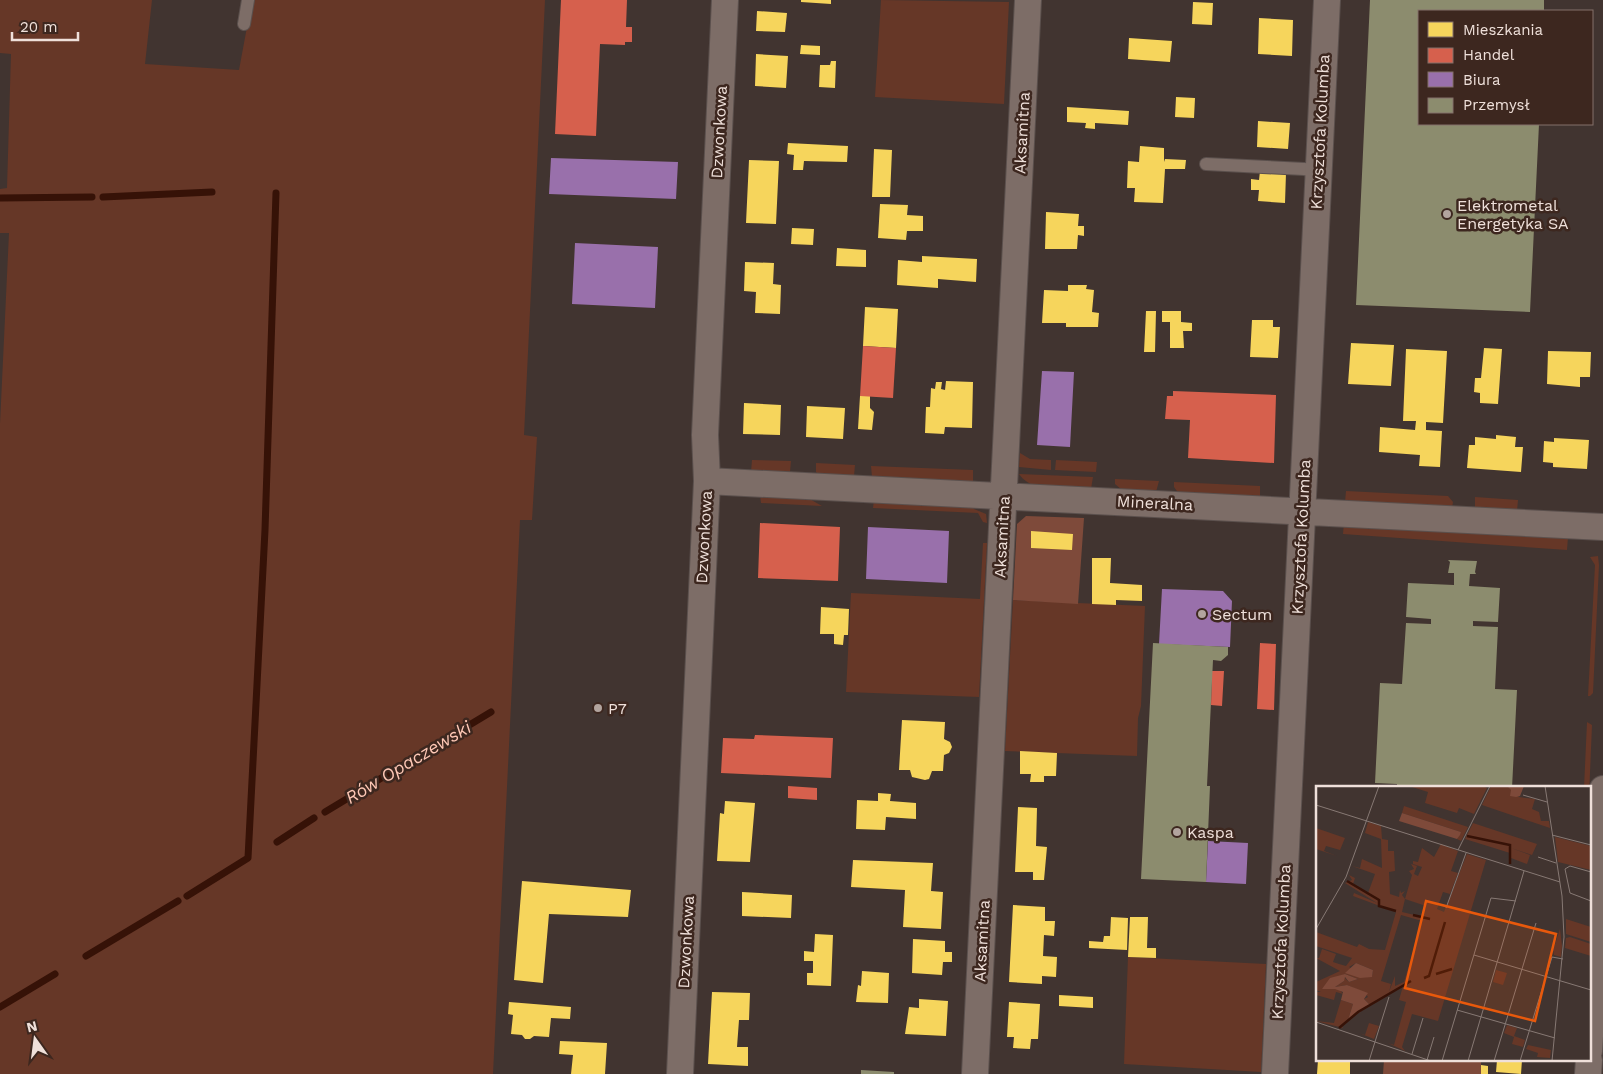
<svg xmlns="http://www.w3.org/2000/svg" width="1603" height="1074" viewBox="0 0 1603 1074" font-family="'Work Sans',sans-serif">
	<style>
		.green { fill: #663727 }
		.forest { fill: #7e4a3a }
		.homes { fill: #f6d55c }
		.shops { fill: #d6604d }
		.offices { fill: #9970ab }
		.industry { fill: #8c8c6e }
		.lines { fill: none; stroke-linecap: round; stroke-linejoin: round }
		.stream { stroke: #361207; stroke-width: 7 }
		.service-casing { stroke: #5b504d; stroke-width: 14 }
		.minor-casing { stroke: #5b504d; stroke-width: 28 }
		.service { stroke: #7d6d67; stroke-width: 12 }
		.minor { stroke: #7d6d67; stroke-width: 26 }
		.poi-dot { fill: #b2a49e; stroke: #3d271f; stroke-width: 2 }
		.labels { text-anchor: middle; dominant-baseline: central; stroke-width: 5; stroke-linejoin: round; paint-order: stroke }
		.street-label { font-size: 16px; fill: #efe0da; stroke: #3d271f }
		.poi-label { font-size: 16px; fill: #efe0da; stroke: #3d271f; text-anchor: start }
		.water-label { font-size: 18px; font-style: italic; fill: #fec7b5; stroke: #3d271f }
		.inset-river { fill: none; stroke: #361207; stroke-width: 2.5 }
		.inset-road { fill: none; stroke: #877974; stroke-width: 1 }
		.view { fill: #e8590c; fill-opacity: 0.15; stroke: #e8590c; stroke-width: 2.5 }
		.inset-edge { fill: none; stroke: #efe0da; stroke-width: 2.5 }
	</style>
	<rect width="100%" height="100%" fill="#413430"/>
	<path class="green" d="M0,0H152L145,64L239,70L252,0H545L524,435L537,437L532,520H520L493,1074H0V424L9,233H0V189L7,188L11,54L0,53Z
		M881,0L1009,2L1004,104L875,97Z
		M1020,453L1030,459L1051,460V470L1019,467Z
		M752,460L791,461L790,472H751Z
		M1056,460L1097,462L1096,472L1055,470Z
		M816,463L855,465L854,476L818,474L816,472Z
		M871,466L973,470V482L872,477Z
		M1019,474L1093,477L1091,489C1069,488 1032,494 1019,474Z
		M1115,479L1159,481L1156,492L1122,490L1115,484Z
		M1174,482L1260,486V498L1179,494L1174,487Z
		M1346,491L1448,496L1453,502L1452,508L1345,502Z
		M760,495L806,497L822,506L761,503Z
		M1475,497L1518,500L1517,511L1475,508Z
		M874,500L972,505L974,509L986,514L987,523L983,522L978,513L873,508Z
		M1344,522L1568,537L1567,550L1343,534Z
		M983,543H987L979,697L846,692L851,593L980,599Z
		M1598,556L1599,565L1593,693L1590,696H1588L1595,565L1590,557Z
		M1013,600L1145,606L1141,706L1138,718L1137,756L1005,751Z
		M1587,722L1592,725L1589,797V788H1584Z
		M1128,957L1266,964L1261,1072L1124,1064Z"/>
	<path class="forest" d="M1026,516L1084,518L1078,604L1013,600L1017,524Z
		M1384,1060H1481V1074H1383Z"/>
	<path class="homes" d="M801,0H831V4L801,2Z
		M1193,2L1213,3L1212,25L1192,24Z
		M757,11L787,13L785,32L756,31Z
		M1259,18L1293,20L1292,56L1258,54Z
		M1129,38L1172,41L1170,62L1128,59Z
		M801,45L820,46V55L800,54Z
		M756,54L788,56L786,88L755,86Z
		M831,61H836L835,88L819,87L820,65H830Z
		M1176,97L1195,98L1194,118L1175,117Z
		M1067,107L1129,111L1128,125L1095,123V129L1085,128L1086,123L1067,122Z
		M1258,121L1290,123L1288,149L1257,147Z
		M788,143L848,146L847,162L804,161L803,170H793L794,155L787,154Z
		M1140,146L1164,148V162L1165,159L1186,160L1185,169H1165L1163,203L1134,202L1135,188H1127L1128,161L1139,162Z
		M874,149L892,150L890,197H872Z
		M749,160L779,161L776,224L746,223Z
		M1260,171L1286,173L1285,203L1258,201L1259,190H1251V179L1259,180Z
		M880,204L908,205L907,215L923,216V231H907L906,240L878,238Z
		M1046,212L1079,214L1078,226H1084V236L1078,235L1077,249H1045Z
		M792,228L814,229L813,245L791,244Z
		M837,248L866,250V267L836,266Z
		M922,256L977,259L976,282L938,279V288L897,285L898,260L922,262Z
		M745,262L774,263L773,284L781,285L780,314L755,313L756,292L744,291Z
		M1068,285H1087L1086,289L1094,290L1092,312L1099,313L1098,327H1066V323H1042L1044,290L1068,291Z
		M865,307L898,309L896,348L863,346Z
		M1146,311H1156L1155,352H1144Z
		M1162,311H1181V322L1192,323V331H1183L1184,348H1170V322H1162Z
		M1252,320H1273V327H1280L1278,358L1250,357Z
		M1351,343L1394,345L1391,386L1348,384Z
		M1484,348L1502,349L1498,404L1480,403V393L1474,392L1475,378H1481Z
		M1406,349L1447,351L1443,423L1426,422V430L1442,431L1440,467L1419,466L1420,455L1379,452L1380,427L1415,430L1416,421H1403Z
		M1548,351L1591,352L1590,377H1580V387L1547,384Z
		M946,381L973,382L972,428L945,427L944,434L925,433L926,407H930L931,388L935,389L936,382H942L941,389L945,390Z
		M860,396H870V408L874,412L872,430L858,429Z
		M744,403L781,405L780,435L743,434Z
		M807,406L845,408L843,439L806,437Z
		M1496,435L1516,437L1515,447H1523L1521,472L1467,468L1469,445H1475V437L1496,439Z
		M1554,438L1589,440L1587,469L1553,467V463L1543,462L1544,441L1554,442Z
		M1031,531L1073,534L1072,550L1031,548Z
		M1092,558H1111L1110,583L1142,585V601L1116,600V605L1092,604Z
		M821,607L849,609L848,635H844L843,645L834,644V634H820Z
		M902,720L945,722L944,739L950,742L952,747L949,753L944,755L943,771H932L929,779L925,780L912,777L910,770H899Z
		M1020,751L1057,753L1056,776H1044V782H1030L1031,774H1020Z
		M878,793L891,794L890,801L916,803V819L886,817L885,830L856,829L857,800L878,801Z
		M725,801L755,803L750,862L717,861L720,813L724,814Z
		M1018,807L1037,808L1036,846L1047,847L1044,880H1033V872H1015Z
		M853,860L933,863L931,891L943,892L941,929L903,927L905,890L851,887Z
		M522,881L631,890L628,917L549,914L543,983L514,980Z
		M742,892L792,895L791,918L742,916Z
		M1013,905L1045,907V921H1055L1054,936L1044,935L1043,956L1057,957L1056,977L1042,976V984L1009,982Z
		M1111,917L1128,918L1127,950L1089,948V941L1103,942L1104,936H1110Z
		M1130,917H1148L1147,948H1156V958L1128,957Z
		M815,934L833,935L831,986L807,985V973H813V961H804V951L814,952Z
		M913,939L945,941V952H952V962H943L942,975L912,973Z
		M862,971L889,973L888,1003L856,1002L858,985L861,986Z
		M712,992L750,993L749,1020H739L737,1047H748V1066L708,1064Z
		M1059,995L1093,997V1008L1059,1006Z
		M919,999L948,1001L946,1036L905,1034L909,1007L919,1008Z
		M509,1002L571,1007L570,1019L551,1018L549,1037L534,1036L530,1039H525L522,1035L511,1034L513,1015L508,1014Z
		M1009,1002L1040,1004L1038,1039H1031L1030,1049L1013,1048L1014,1037H1007Z
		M560,1041L607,1043L605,1074H571L573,1055L559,1054Z
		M1318,1060H1350V1074H1317Z
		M1497,1060H1522L1521,1074L1496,1072Z
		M1481,1065L1488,1066V1074H1481Z"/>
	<path class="shops" d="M561,0H627L626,27H632V42H625V45L600,44L596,136L555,134Z
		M863,346L896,348L893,398L860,396Z
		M1173,391L1276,395L1274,463L1188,458L1190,420L1165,419L1167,396H1173Z
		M760,523L840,527L838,581L758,578Z
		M1260,643L1276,644L1274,710L1257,709Z
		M1212,671H1224L1222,706L1211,705Z
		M755,735L833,738L831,778L721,773L723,738L754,739Z
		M788,786L817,788V800L788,798Z"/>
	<path class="offices" d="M551,158L678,162L676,199L549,194Z
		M575,243L658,247L655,308L572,304Z
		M1042,371L1074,372L1070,447L1037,445Z
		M868,527L949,531L947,583L866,579Z
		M1162,589L1223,591L1232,601L1230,647L1159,644Z
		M1208,841L1248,843L1246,884L1206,882Z"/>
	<path class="industry" d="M1370,0H1544V11H1419V124H1539L1530,312L1356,305Z
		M1448,560L1477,561L1475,572L1476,574H1470L1469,586L1500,588L1498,622L1473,621V626L1498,627L1495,689L1517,690L1512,788H1397V784L1375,783L1380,683L1402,684L1406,623L1431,624V619L1406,617L1408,583L1454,585V573H1448L1450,562Z
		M1153,643L1228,647V655L1221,661L1213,660L1207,786H1210L1206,882L1141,879Z
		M861,1070L894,1072V1074H861Z"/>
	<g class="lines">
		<path class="stream" d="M103,197L212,192
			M0,198L92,197
			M325,812L491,712
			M277,842L314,818
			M187,896L248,858L265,530L276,193
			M86,956L178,901
			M0,1007L55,974"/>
		<g class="service-casing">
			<path id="service" d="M244,24L248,0
				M1206,164L1304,169L1318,171"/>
		</g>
		<g class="minor-casing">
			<path id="minor" d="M707,481L1603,527
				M1589,1051L1601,873L1603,789
				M680,1074L707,481L705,435L725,0
				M975,1074L1028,0
				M1275,1074L1327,0
				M1588,1074L1589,1060"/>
		</g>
		<use href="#service" class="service"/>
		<use href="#minor" class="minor"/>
	</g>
	<g class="poi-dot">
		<circle cx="1447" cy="214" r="5"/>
		<circle cx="1202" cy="614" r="5"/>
		<circle cx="598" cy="708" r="5"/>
		<circle cx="1177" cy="832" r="5"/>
	</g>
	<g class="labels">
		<g class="street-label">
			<text transform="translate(719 132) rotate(-87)">Dzwonkowa</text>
			<text transform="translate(1320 132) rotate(-87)">Krzysztofa Kolumba</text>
			<text transform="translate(1022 133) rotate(-87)">Aksamitna</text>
			<text transform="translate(1155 503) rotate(3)">Mineralna</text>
			<text transform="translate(704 537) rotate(-87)">Dzwonkowa</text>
			<text transform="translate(1002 537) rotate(-87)">Aksamitna</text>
			<text transform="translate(1301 537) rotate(-87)">Krzysztofa Kolumba</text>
			<text transform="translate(982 941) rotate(-87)">Aksamitna</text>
			<text transform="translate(686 942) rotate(-87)">Dzwonkowa</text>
			<text transform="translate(1281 942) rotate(-87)">Krzysztofa Kolumba</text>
		</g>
		<g class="poi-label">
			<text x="1457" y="205">Elektrometal<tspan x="1457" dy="18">Energetyka SA</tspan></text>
			<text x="1212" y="614">Sectum</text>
			<text x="608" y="708">P7</text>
			<text x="1187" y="832">Kaspa</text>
		</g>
		<g class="water-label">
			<text transform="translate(408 762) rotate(-31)">Rów Opaczewski</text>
		</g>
	</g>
	<g transform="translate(1316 786)">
		<rect width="275" height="275" fill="#413430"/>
		<path d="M93,0H167L171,2L158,28L143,22L141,27L109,17L112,6ZM175,0H191L203,11L219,13L216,23L223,26L225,35H233L234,42L166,19ZM88,20L152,41L145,55L141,53L145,46L86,27ZM52,36L65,40L66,53L72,54V65H78L79,85L73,86L74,108L83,111L84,104L85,107L89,105L86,109L89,113L96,89L93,85L98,83L95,78L101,80L98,88L102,90L106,81L97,78V75L102,76L106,62L118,71L125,58L142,65L135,85L142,87L134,108L127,106L121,123L128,126L151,68L170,74L122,235L96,228L86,261L89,265L72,257L78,259L90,216L83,214L87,200L42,226L26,240L27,242L0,235L18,237L25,214L37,218L32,234L42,226L54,219L48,213L52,211L49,207L31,199L19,201L28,195V191L33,196L42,193L29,188L6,203H23L27,208L20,206L18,214L0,209V206H5L0,204V196L24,185L0,172H3L6,163L20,168L17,176L23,178L30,180L36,172L0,160V146L41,161L43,158L53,163L69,164L80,126L37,110L38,107L61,117L29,97L36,94L33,89L39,92L37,98L52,107L59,88L36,80L44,82L46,73L66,82L65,53L49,47ZM89,113L110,120L107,131L86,126ZM85,129L106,135L88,196L79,200V190L73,206L75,198L65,195ZM40,177L57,184L56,190H48L33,181ZM157,37L221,58L216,69L195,62L214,69L211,78L195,72L193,79L194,67L149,53ZM0,42L29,52L24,64L10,60L8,65L21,70L0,63ZM239,51L275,60V84L242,76ZM250,133L275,141V156L250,148ZM244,143L246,160L245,171L238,169L237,164ZM254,151L275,158V170L249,162L250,152ZM180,184L191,187L187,199L177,196ZM53,237L63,240L58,253L43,247L49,249ZM191,239L201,242L198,250L209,254L207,261L196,258L198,251L188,247ZM212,259L235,264L234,272L221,271L222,267L210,263Z" fill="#663727" fill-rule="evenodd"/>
		<path d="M191,0H208L204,10L200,11L194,10L195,4ZM86,27L145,46L144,49L141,53L83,35ZM40,177L57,184L56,191L44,192L29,187ZM29,188L42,193L33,196L29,191L28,195L19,201L31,199L52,207L48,213L54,219L32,234L37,218L25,214L27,206L19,203H6L14,192Z" fill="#7e4a3a"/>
		<path class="inset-river" d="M151,50L194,59V78M31,95L63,114V120L80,125M97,129L114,133M120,188L136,183M108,192L113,190L129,136M23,242L42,226L95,195"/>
		<path class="inset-road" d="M229,0L246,110L248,151L236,275M207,9L231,16M0,19L244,96M236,49L275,59M142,64L174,0M222,71L240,77M275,86L254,80L249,83L254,107L275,115M130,122L150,67M0,143L30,91L63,0M158,169L275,204M141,224L239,252M0,236L115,275M96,268L107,232M111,274L118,251M53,275L73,211M126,275L175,112L200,115M152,275L208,85M178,275L220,137M204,275L236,171L247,173"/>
		<path class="view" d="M110,115L240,148L219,235L89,202Z"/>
		<rect width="275" height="275" class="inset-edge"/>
	</g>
	<rect x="1418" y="10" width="175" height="115" fill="#3d271f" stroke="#84716a"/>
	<rect x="1428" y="22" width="25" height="15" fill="#f6d55c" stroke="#84716a"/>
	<text x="1463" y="35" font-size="15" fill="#efe0da">Mieszkania</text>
	<rect x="1428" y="48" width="25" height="15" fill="#d6604d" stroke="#84716a"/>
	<text x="1463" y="60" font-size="15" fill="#efe0da">Handel</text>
	<rect x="1428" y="72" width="25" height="15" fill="#9970ab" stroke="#84716a"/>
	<text x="1463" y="85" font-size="15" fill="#efe0da">Biura</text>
	<rect x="1428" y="98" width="25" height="15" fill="#8c8c6e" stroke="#84716a"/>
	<text x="1463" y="110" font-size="15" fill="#efe0da">Przemysł</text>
	<g transform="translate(35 1039) rotate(346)" stroke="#3d271f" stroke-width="4" paint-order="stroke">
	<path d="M0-4L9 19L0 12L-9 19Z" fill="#efe0da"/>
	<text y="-8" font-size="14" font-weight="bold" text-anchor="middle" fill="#efe0da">N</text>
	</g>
	<path d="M12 32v8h66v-8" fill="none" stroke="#efe0da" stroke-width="2.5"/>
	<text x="20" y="32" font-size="15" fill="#efe0da" stroke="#3d271f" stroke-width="4" paint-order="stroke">20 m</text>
</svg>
